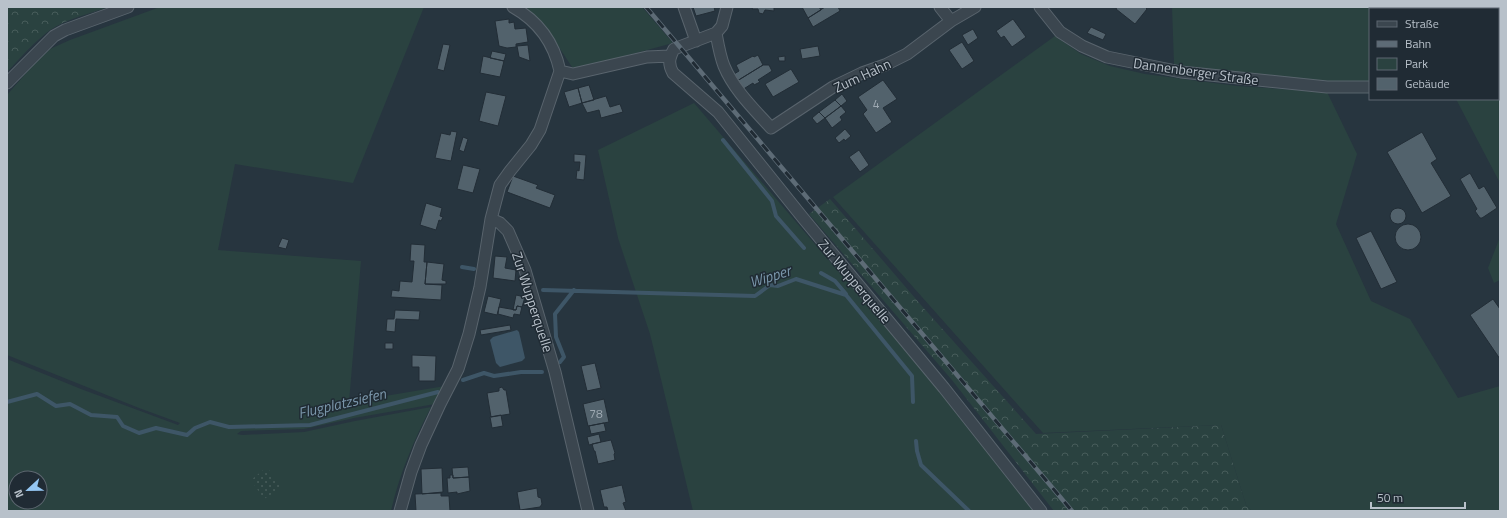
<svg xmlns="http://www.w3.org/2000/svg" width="1507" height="518" viewBox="0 0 1507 518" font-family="'Titillium Web',sans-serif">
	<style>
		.green { fill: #2a4240; fill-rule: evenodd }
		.forest { fill: url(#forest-crowns) }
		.garden { fill: url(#garden-dots) }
		.water { fill: #3e5667 }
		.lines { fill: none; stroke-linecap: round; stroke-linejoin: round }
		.stream { stroke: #3e5667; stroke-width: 4 }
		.building { fill: #52626c; stroke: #222d36 }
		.minor-casing { stroke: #59646d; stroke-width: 13 }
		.minor { stroke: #3b464f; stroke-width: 11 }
		.rail-casing { stroke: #5d6b76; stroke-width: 4.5 }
		.rail { stroke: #202b34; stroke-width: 3; stroke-dasharray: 9; stroke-linecap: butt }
		.labels { text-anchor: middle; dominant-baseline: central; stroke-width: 3; stroke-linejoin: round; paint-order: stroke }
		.number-label { font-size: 12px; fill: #9ea9b2 }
		.street-label { font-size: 14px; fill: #b8c1ca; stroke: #202b34 }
		.water-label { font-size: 15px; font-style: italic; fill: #7a96aa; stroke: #202b34 }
	</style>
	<defs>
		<pattern id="forest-crowns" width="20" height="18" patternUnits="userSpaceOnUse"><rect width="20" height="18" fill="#2a4240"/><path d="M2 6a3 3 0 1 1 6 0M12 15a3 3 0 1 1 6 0" fill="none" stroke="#475c5a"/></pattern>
		<pattern id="garden-dots" width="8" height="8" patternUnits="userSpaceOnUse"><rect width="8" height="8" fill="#2a4240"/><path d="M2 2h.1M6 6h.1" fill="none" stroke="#475c5a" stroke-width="1.8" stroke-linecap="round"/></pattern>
	</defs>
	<rect width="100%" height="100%" fill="#27353f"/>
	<path class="green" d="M160,7H424L353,183L235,164L218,250L361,261L349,402L445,386L435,404L354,418L304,429L241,431L237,434L242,435L304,432L355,421L431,407C414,440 399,475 391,511H7V359L81,389L178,425L180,423L139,408L7,355V95L33,65L50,49L70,40ZM16,478H40V502H16Z
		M526,7H642L673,43L577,69L572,67L549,32Z
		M1172,7H1500V90H1498V9H1370V83L1327,81L1237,74L1174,64Z
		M1055,36L1081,54L1110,66L1145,74L1237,86L1327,92L1357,154L1336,224L1371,301L1410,319L1458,398L1500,386V511H1252L1246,505L1221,425L1043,433L833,197Z
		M1456,99H1500V183Z
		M694,103L946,397L1036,511H693L650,334L618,238L598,150Z
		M1500,237V280L1494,283L1488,268Z"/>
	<path class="forest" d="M7,7H108C89,14 66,19 50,30C34,42 20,58 7,72Z
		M830,199L921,305L1036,434L1221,425L1246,505L1252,511H1054L952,380L809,214Z"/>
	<path class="garden" d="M267,467L281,488L264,499L251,480Z"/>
	<path class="water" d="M517,330L519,332L525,358L522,361L500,367L496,363L490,340L493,337Z"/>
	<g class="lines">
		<path class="stream" d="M723,140L772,201L776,216L804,248
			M462,267L474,269
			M821,273L835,281L846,294
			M543,290L755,296L770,285L778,286L796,279L846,295L912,376L913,402
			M560,362L564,357L556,337L555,314L574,290
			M463,380L484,373L494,376L521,372H542
			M7,402L37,394L56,406L70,404L91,415L117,417L123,426L139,433L156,428L187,435L195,428L210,422L229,427L310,425L438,392
			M916,441L917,451L921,465L969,511"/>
	</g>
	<path class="building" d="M693,7H714L715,11L696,16Z
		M753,7H774V11L765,10L763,14L759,13L758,9H752Z
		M802,7H819L821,10L808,18Z
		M825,7H838L840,11L813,27L808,18Z
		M1117,7H1145L1147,9L1135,24L1116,9Z
		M509,19V23L514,22L515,29L526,28L528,42L516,44V47L507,48L499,46L495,21Z
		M1013,19L1026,37L1012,47L1004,36L1001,38L996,31Z
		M1091,27L1106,34L1103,40L1087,33Z
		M973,29L978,38L968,45L962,35Z
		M962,42L974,61L962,69L949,50Z
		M443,44L450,45L444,71L437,69Z
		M528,45L530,61L519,57L517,46Z
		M818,46L820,56L802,59L800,49Z
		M492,51L506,54L504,61L490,58Z
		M758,55L763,65L737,81L734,74L739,71L736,65L753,56L754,57Z
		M483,56L504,61L500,77L480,73Z
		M785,56V61H779L778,57Z
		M763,65H769L772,71L758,80L760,82L754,85L753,83L742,90L737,81Z
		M791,69L799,82L773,97L765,84Z
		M883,80L897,99L883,108L892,122L876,133L863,114L867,110L858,97Z
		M589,85L594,100L582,103L578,88Z
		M578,88L582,103L569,107L564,92Z
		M486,92L506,96L498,126L479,121Z
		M842,94L847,101L841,106L835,100Z
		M606,96L610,107L620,104L623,112L601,118L599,110L587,113L582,103Z
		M835,100L841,106L825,118L819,112Z
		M841,106L846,112L840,117L842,120L832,128L825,118Z
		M819,112L825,118L817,124L812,118Z
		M845,129L851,136L845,141L844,139L839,143L835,138Z
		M451,131L457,132L451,161L435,158L441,133L450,135Z
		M1422,132L1437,159L1431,163L1451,196L1422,213L1387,152Z
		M463,137L468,139L464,152L459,150Z
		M859,150L869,165L860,172L849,157Z
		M574,154L586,155L584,180L576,179L577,170L579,171L580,162H574Z
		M463,165L480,169L473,193L457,189Z
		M1470,173L1479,189L1484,186L1497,208L1482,218H1480L1475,211L1477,209L1460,179Z
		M513,176L538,185L536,188L555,195L550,208L507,192Z
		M426,203L442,208L440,216L443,217L441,221L439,220L436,230L420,225Z
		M1390 216a8 8 0 1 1 16 0a8 8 0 1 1-16 0Z
		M1395 237a13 13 0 1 1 26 0a13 13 0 1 1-26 0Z
		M1371,231L1397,282L1381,289L1356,238Z
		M282,238L289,240L286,249L278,247Z
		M411,244L425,245L424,262H427L425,284L442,285L441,300L391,297L392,290L399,291L400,281L412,282L414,261H410Z
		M495,256L507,257L505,268L516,270L515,281L493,278Z
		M427,262L444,264L442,280L446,281V284H425Z
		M516,295L525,297L522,307L517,306L516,310H513Z
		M488,296L501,299L497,315L484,312Z
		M1493,299L1500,309V359L1470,315Z
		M517,306L522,307L520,315L514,314L513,318L498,314L499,307L516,310Z
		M395,310L420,311L419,320L396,319L395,332L386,331L387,319H394Z
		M510,325L511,330L481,335L480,330Z
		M385,343H393V349H385Z
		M412,355L436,356L435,381H419V367H412Z
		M595,363L601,388L587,391L581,366Z
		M502,387L504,390H506L510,414L491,417L487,393L499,391V388Z
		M604,399L609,422L588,426L583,404Z
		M501,415L503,426L492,428L490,417Z
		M604,423L606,431L591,434L589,426Z
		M599,434L601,442L589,445L587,437Z
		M611,440L615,453L614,454L615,460L598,464L595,451H594L592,444Z
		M468,467L469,477L453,478L452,468Z
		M442,468L443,492L422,494L421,469Z
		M450,475H453V478L469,477L470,491L457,494V492L448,493L447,478H450Z
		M622,485L626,502L623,503L626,511H608L607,507H604L600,490Z
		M537,488L538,497L541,498L542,504L540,507L520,510L517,492Z
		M441,493V496H449L450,511H416L415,494Z"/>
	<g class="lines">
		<g class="minor-casing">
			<path id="minor" d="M513,7C538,21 554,43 560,71
				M684,7L696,41
				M940,7L951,21
				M1040,7L1060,32L1082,46L1107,57L1181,72L1327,87H1370
				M716,33L674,49C669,58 668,64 673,73L718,112L803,218L944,388L1041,511
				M716,33C718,44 720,56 724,66C734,90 754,109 771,128L833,87L862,73L885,65L907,54L951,21L975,7
				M716,33L722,26L727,7
				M560,71L573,74L647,57L670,56
				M7,83L54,36L65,30L128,7
				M1498,93H1500
				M491,219L500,223L508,231L525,270L555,372L588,511
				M400,511L411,472L421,445L440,404L458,369L469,334L480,287L491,219L500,185L510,171L531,145L540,130L560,71"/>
		</g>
		<use href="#minor" class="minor"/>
		<g class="rail-casing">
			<path id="rail" d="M646,7L1072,511"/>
		</g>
		<use href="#rail" class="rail"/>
	</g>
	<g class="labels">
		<g class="number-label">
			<text x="876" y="103">4</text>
			<text x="596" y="413">78</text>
		</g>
		<g class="street-label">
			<text transform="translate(1196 71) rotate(8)">Dannenberger Straße</text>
			<text transform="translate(862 75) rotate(-25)">Zum Hahn</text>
			<text transform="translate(855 281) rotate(50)">Zur Wupperquelle</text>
			<text transform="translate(533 302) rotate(72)">Zur Wupperquelle</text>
		</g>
		<g class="water-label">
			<text transform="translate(770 276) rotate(-17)">Wipper</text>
			<text transform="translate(342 403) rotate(-13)">Flugplatzsiefen</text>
		</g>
	</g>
	<rect width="1507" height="518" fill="none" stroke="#b8c1ca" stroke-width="16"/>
	<rect x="1369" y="8" width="130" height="92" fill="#202b34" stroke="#5d6770"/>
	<rect x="1377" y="21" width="20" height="6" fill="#3b464f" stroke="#5d6770"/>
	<text x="1405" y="28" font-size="12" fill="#b8c1ca">Straße</text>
	<rect x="1377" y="41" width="20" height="6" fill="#5d6b76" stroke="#5d6770"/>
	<text x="1405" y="48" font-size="12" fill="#b8c1ca">Bahn</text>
	<rect x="1377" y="58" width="20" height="12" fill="#2a4240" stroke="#5d6770"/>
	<text x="1405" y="68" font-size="12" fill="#b8c1ca">Park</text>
	<rect x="1377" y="78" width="20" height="12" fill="#52626c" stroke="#5d6770"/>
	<text x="1405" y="88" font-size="12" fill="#b8c1ca">Gebäude</text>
	<g transform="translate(28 490) rotate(248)"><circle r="19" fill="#202b34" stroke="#5d6770"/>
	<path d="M0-3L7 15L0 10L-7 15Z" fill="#94c6f2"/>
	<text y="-6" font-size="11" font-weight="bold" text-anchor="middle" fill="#b8c1ca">N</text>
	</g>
	<path d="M1371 502v6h94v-6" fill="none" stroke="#b8c1ca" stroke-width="2"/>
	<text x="1377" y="502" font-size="12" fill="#b8c1ca" stroke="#202b34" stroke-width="3" paint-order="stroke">50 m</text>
</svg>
